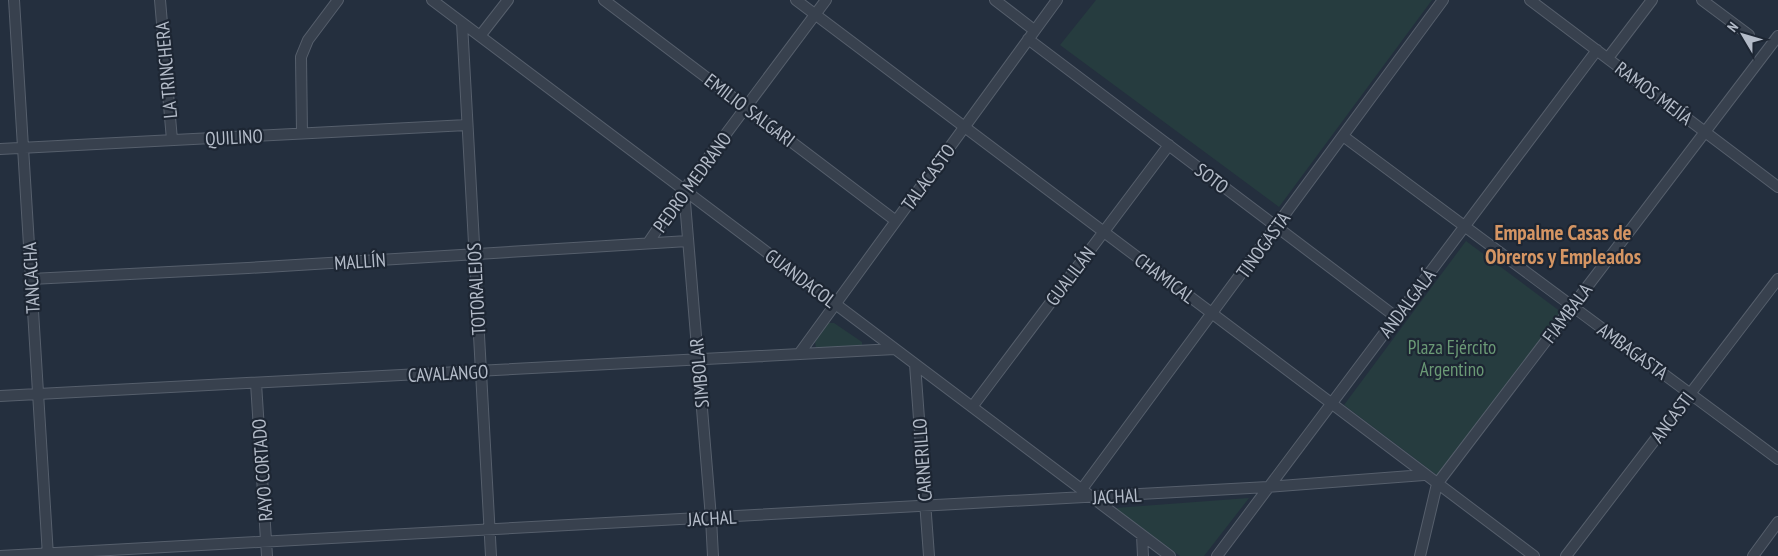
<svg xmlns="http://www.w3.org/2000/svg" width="1778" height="556" viewBox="0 0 1778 556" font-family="'PT Sans Narrow',sans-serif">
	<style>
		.green { fill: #263c3f }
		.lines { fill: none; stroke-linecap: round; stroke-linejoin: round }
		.minor-casing { stroke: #565f6c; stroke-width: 12 }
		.minor { stroke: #38414e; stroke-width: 10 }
		.labels { text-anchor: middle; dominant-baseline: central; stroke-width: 4.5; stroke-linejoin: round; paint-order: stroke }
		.street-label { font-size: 19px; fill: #b4bcc9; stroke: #1d2633 }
		.park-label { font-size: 19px; fill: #6b9a76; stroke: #1d2633 }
		.quarter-label { font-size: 21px; font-weight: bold; fill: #d59563; stroke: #1d2633 }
	</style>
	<rect width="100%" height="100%" fill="#242f3e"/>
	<path class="green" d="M1096,0H1432L1279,207L1060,45Z
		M1466,241L1561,312L1438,476L1344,405Z
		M828,323H834L862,342V346L816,348L815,342Z
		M1249,498L1204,556H1180L1115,508Z"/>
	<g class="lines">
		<g class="minor-casing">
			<path id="minor" d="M14,0L48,556
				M160,0L172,140
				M432,0L1170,556
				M604,0L896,221
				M796,0L1534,556
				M995,0L1034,30
				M1530,0L1778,187
				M1702,0L1749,35
				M462,23L491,556
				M480,36L508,0
				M1028,39L1396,317
				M1608,58L1652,0
				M302,133L301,57L308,40L338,0
				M1343,136L1778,459
				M0,149L467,125
				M684,190L711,518L713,556
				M648,243L684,190L826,0
				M31,279L248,268L688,241
				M799,354L1057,0
				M915,364L929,556
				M256,383L267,556
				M0,396L895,349
				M972,407L1169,145
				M1082,489L1443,0
				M1142,535L1143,556
				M0,556L1268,487L1424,475
				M1217,556L1597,50
				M1420,556L1437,484L1778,36
				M1566,556L1778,279
				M1753,556L1778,522"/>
		</g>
		<use href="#minor" class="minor"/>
	</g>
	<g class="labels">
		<g class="street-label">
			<text transform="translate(166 70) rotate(-95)">LA TRINCHERA</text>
			<text transform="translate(1654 93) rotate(37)">RAMOS MEJÍA</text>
			<text transform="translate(750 110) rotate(37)">EMILIO SALGARI</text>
			<text transform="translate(234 137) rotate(-3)">QUILINO</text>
			<text transform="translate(928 177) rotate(-54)">TALACASTO</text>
			<text transform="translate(1212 178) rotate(37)">SOTO</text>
			<text transform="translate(692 182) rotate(-54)">PEDRO MEDRANO</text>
			<text transform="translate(1263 245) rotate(-54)">TINOGASTA</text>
			<text transform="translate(360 261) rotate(-4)">MALLÍN</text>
			<text transform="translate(1070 276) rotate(-53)">GUALILÁN</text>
			<text transform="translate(31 278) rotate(-93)">TANCACHA</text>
			<text transform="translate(801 278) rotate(37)">GUANDACOL</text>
			<text transform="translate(1165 278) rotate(37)">CHAMICAL</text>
			<text transform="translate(476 289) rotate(-93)">TOTORALEJOS</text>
			<text transform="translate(1407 303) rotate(-53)">ANDALGALÁ</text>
			<text transform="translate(1567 313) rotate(-53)">FIAMBALA</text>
			<text transform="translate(1633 351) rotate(36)">AMBAGASTA</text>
			<text transform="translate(448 373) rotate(-3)">CAVALANGO</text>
			<text transform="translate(699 373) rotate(-95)">SIMBOLAR</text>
			<text transform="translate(1672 417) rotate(-53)">ANCASTI</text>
			<text transform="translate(922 460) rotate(-94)">CARNERILLO</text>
			<text transform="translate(262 470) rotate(-94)">RAYO CORTADO</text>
			<text transform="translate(1117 496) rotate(-3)">JACHAL</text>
			<text transform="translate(712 518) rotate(-3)">JACHAL</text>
		</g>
		<g class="park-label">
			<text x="1452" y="347">Plaza Ejército<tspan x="1452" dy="22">Argentino</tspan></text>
		</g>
		<g class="quarter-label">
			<text x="1563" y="232">Empalme Casas de<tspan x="1563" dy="24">Obreros y Empleados</tspan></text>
		</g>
	</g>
	<g transform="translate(1743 35) rotate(308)" stroke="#1d2633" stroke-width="4" paint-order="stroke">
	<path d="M0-4L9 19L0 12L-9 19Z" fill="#b4bcc9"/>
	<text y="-8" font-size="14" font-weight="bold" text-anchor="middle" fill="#b4bcc9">N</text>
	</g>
</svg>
